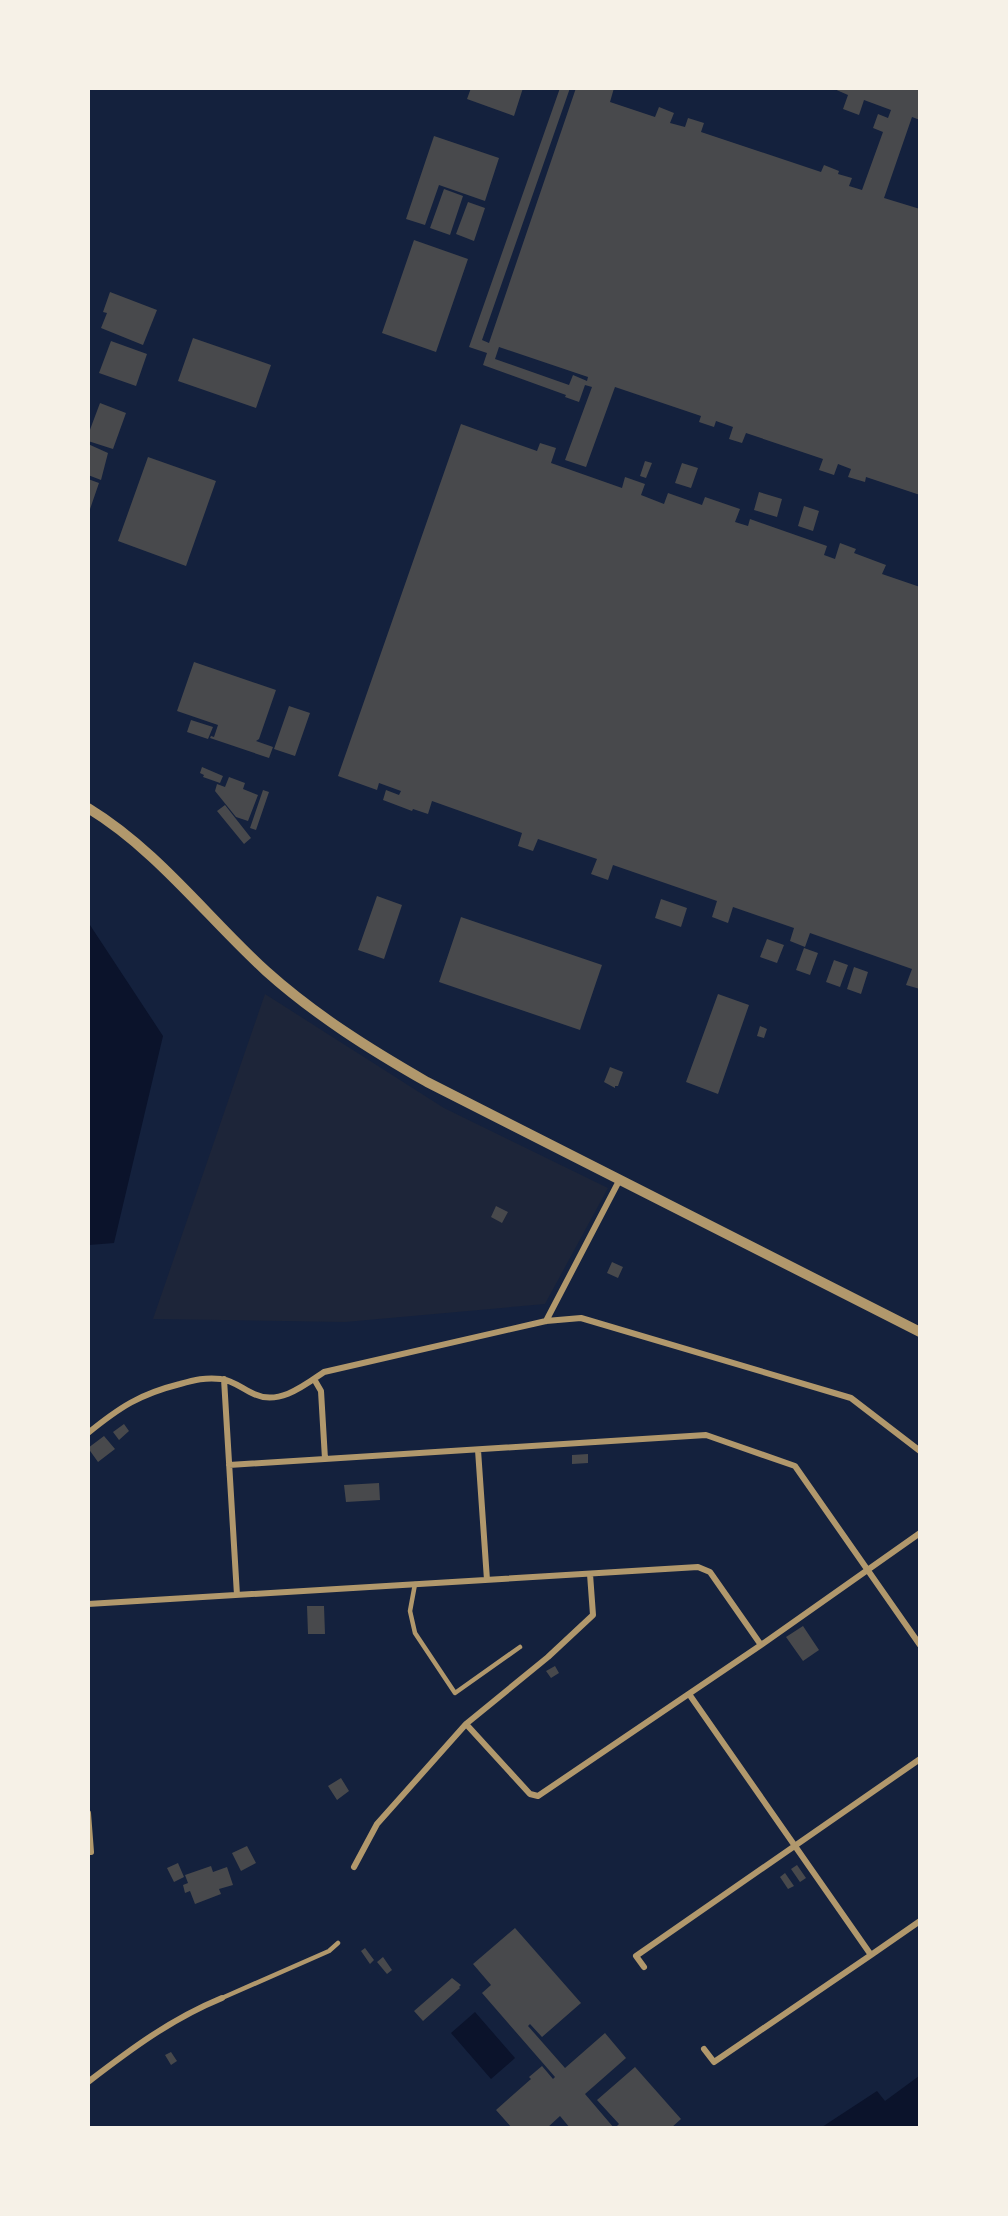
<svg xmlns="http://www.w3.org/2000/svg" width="1008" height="2216" viewBox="0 0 1008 2216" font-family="'Asap Condensed',sans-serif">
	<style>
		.green { fill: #1d2539 }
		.water { fill: #0b132b }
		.building { fill: #48494c; fill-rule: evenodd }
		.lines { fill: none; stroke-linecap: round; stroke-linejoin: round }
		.service { stroke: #b1986c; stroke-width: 4.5 }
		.minor { stroke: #b1986c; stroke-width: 6 }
		.tertiary { stroke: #b1986c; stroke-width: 10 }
	</style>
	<rect width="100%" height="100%" fill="#14213d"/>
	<path class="green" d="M265,994L444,1108L608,1188L545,1304L345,1322L153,1319Z"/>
	<path class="water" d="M88,922L163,1036L114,1243L89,1245Z
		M475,2012L515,2058L491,2079L451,2033Z
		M919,2076V2127H822L877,2091L885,2101Z"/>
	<path class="building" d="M471,88H523L514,116L467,99Z
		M560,88H570L482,340L489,343L576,88H614L610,102L655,117L659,107L674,113L670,123L685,127L688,118L704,123L701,132L821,172L824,165L839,171L838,174L852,178L849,186L862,190L883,132L873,128L878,114L888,118L891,110L864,100L859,115L843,109L848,95L832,88H920V120L912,117L884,198L920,209V495L866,477L865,482L848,477L851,469L838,464L834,475L819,470L823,459L746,433L742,443L729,439L733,427L716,421L714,427L699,422L701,416L615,387L586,467L565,460L592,387L585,385L579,402L565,397L566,395L483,365L487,353L469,347ZM499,347L588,377L587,381L573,375L569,385L495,359Z
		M434,136L499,158L485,201L439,185L425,225L406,219Z
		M444,189L463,196L450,235L430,228Z
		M468,202L485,208L474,241L456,234Z
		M414,240L468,259L436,352L382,333Z
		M110,292L157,310L143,345L101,328L107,313L103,312Z
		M193,338L271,365L256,408L178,381Z
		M111,341L147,354L136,386L99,373Z
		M100,403L126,413L113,449L88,441V435Z
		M461,424L537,451L540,443L556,448L551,463L622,488L625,477L645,484L641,495L664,504L668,493L702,505L705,497L740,509L735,522L748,526L750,519L827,546L824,555L835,559L840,543L856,549L854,553L886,565L882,574L920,587V989L906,985L912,969L810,933L805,947L790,941L794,928L733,907L728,923L712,917L717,901L613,865L608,880L591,874L597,859L538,839L533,851L518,846L522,833L432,801L428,814L413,809L412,811L383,800L386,790L399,795L401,791L379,783L377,790L338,776Z
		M88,444L108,453L101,480L88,475Z
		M148,457L216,481L186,566L118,541Z
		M645,461L652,463L646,478L640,476Z
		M682,463L698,468L691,488L675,483Z
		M88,479L99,483L89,512H88Z
		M759,492L782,499L777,517L754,510Z
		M804,506L819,511L813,531L798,526Z
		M194,662L276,690L259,739L256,741L273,747L269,758L210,738L211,736L214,737L218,725L177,711Z
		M289,706L310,713L295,756L274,749Z
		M191,720L213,727L208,739L187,732Z
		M202,767L223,776L220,783L203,777L204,775L200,773Z
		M229,777L245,783L243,789L258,795L248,821L236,817L215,791L217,784L225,787Z
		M263,790L269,792L256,830L250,828Z
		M225,805L251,838L244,844L217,811Z
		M377,896L402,905L384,959L358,950Z
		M661,899L687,908L681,927L655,918Z
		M461,917L602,965L580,1030L439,982Z
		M767,939L784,945L777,963L760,957Z
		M804,948L818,953L810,975L796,970Z
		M834,960L848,965L840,987L826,982Z
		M854,967L868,972L861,994L847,989Z
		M718,994L749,1005L718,1094L686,1082Z
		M760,1026L767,1029L764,1038L757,1036Z
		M610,1067L623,1072L618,1086H615V1088L604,1082Z
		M496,1206L508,1212L502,1223L491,1217Z
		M612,1262L623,1267L618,1278L607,1273Z
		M124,1424L129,1431L119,1440L113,1432Z
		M104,1436L115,1449L98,1462L88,1448Z
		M588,1454V1463L572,1464V1455Z
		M379,1483L380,1500L346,1502L344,1485Z
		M307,1606H324L325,1634H308Z
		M803,1626L819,1650L803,1661L786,1637Z
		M555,1666L559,1673L551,1678L546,1671Z
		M341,1778L349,1791L337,1800L328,1786Z
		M247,1846L256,1863L241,1871L232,1853Z
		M178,1863L184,1877L174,1882L167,1868Z
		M797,1865L806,1878L800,1882L791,1869Z
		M211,1866L213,1872L227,1867L233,1885L219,1889L221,1894L195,1904L190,1891L185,1893L183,1885L188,1883L185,1875Z
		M785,1873L794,1886L788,1889L780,1877Z
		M515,1928L581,2003L542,2037L530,2024L528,2026L565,2068L605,2033L626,2058L585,2094L614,2128H570L560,2116L547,2128H512L496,2110L531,2079L529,2077L542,2066L553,2079L555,2077L482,1993L491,1985L473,1964Z
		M365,1948L374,1960L370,1964L361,1951Z
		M383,1957L392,1970L387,1974L377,1962Z
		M452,1978L461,1985L459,1987L460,1988L423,2021L414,2011Z
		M171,2052L177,2061L171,2065L165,2055Z
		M635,2067L681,2119L671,2128H615L619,2124L597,2100Z"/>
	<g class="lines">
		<path class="service" d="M415,1584L410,1611L415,1633L455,1693L520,1647
			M222,1998L329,1951L338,1943"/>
		<path class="minor" d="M546,1321L620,1179
			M224,1379L237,1595
			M314,1379L321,1391L325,1459
			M88,1433C120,1407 140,1394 180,1384C194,1380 206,1377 221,1379C232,1380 243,1389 254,1394C279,1406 305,1385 324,1372L546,1321L581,1318L851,1398L920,1451
			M478,1450L487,1580
			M229,1465L706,1435L795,1466L920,1645
			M88,1604L698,1567L710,1572L761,1645
			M689,1694L871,1955L920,1921
			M466,1724L530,1794L538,1796L761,1645L920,1533
			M88,1813L91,1852H88
			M354,1867L377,1824L466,1724L548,1657L593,1615L590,1574
			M644,1967L636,1956L920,1759
			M704,2049L714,2062L871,1955
			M88,2082C131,2049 171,2019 222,1998"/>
		<path class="tertiary" d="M88,808C157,850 207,917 266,971C315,1015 371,1050 427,1082L920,1332"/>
	</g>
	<rect width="1008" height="2216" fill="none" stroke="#f6f1e7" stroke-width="180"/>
</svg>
